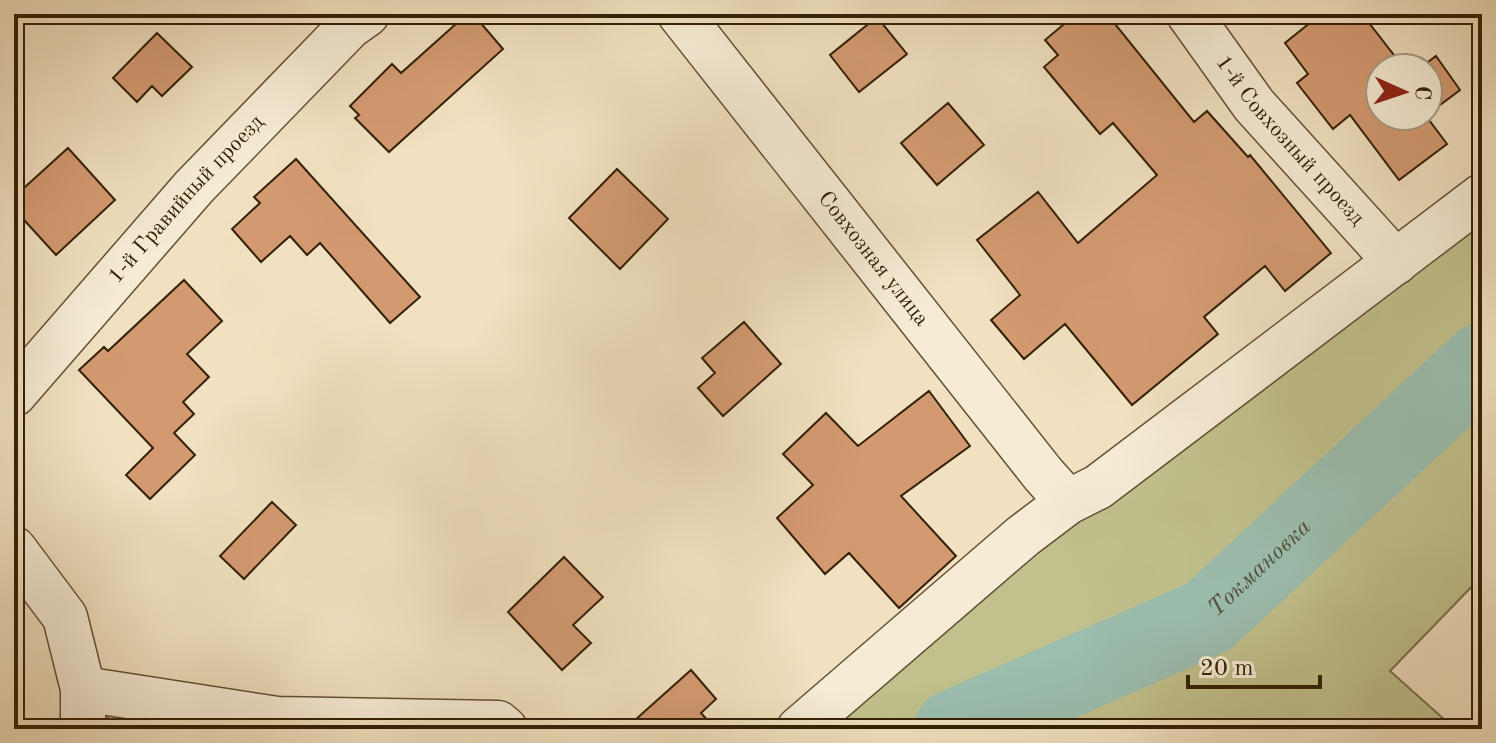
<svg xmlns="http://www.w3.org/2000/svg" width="1496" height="743" viewBox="0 0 1496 743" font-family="'Old Standard TT',serif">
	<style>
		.green { fill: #c1c18d; stroke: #7a704a; stroke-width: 2 }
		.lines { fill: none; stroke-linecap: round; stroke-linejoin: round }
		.river { stroke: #9bbeaf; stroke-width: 78 }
		.building { fill: #d39a71; stroke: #332006; stroke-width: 2 }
		.minor-casing { stroke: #625034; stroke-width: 47 }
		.minor { stroke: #f6ecd6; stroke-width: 44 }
		.labels { text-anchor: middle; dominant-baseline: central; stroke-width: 6; stroke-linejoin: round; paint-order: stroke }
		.street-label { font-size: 22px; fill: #332006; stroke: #f6ecd6 }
		.water-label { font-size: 24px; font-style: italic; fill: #524f39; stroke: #f6ecd6 }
	</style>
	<rect width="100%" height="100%" fill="#f1e1c0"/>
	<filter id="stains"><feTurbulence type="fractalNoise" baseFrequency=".0025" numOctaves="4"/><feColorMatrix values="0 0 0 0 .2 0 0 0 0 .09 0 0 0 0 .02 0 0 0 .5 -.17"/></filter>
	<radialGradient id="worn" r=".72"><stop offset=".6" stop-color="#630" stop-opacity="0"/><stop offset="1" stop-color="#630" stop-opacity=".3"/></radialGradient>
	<path class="green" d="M1482,210V576L1390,671L1455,729H817L1034,547Z
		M120,710L263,729H100V722Z"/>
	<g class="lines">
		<path class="river" id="s1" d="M953,729L1208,617L1482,362"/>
	</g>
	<path class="building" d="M467,14H473L503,49L389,152L355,118L359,115L350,106L392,64L401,73Z
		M1076,14H1107L1194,122L1207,111L1248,157L1250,155L1331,253L1285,291L1265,266L1204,317L1218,334L1132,405L1065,324L1024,359L991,320L1020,295L977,240L1038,192L1078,243L1157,175L1113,123L1100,134L1044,67L1058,55L1045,40Z
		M1321,14H1362L1404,68H1380V116H1426L1447,144L1399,180L1350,115L1333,129L1297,83L1308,74L1285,43Z
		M877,17L907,54L859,92L830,55Z
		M157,33L192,67L162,96L152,86L137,102L113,78Z
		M1436,56L1460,90L1428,114V68H1420Z
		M948,103L984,145L937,185L901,143Z
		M68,148L115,200L56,255L14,209V197Z
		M296,159L420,297L390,323L320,243L307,255L290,236L261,262L232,229L260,203L254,197Z
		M617,169L668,219L620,269L569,218Z
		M184,280L222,321L187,354L209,377L183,402L194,414L174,433L195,455L150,499L126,475L153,448L79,370L104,347L108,351Z
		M744,322L781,364L723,416L698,388L715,373L702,358Z
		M929,391L970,446L901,496L956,556L899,608L849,553L825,574L777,518L813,485L783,454L826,413L858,446Z
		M272,502L296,525L244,579L220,556Z
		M564,557L603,597L573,625L591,643L562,670L508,612Z
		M691,670L716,699L701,713L715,729H625Z"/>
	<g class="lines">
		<g class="minor-casing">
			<g id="minor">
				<path id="s2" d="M680,14L1043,474L1068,502"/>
				<path id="s3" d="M1189,14L1254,105L1396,262"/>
				<path id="s4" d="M14,394L194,187L350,26L367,14"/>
				<path d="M14,549L65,617L83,689V729"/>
				<path d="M83,689L277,719L498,723L505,729"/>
				<path d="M799,729L1023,536L1068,502L1098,487L1482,196"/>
			</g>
		</g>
		<use href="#minor" class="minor"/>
	</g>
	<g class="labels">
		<g class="street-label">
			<text stroke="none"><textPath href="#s3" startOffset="162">1-й Совхозный проезд</textPath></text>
			<text stroke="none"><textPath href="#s4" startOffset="260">1-й Гравийный проезд</textPath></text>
			<text stroke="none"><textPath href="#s2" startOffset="312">Совхозная улица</textPath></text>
		</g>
		<g class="water-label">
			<text stroke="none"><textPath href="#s1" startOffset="350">Токмановка</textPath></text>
		</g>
	</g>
	<rect width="1496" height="743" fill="none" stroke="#f1e1c0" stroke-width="48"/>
	<rect x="16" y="16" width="1464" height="711" fill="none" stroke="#332006" stroke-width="4"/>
	<rect x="24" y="24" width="1448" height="695" fill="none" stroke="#332006" stroke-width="2"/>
	<g transform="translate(1404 92) rotate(93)"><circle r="38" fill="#f6ecd6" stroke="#a89a83" stroke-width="2"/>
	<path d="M0-6L14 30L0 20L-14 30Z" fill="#8f2418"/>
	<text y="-12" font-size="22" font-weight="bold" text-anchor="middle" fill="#332006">С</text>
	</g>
	<path d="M1188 675v12h132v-12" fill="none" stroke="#332006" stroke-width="4"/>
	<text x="1200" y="675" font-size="24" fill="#332006" stroke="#f6ecd6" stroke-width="6" paint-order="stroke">20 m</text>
	<rect width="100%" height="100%" filter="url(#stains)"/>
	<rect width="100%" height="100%" fill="url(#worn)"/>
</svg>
